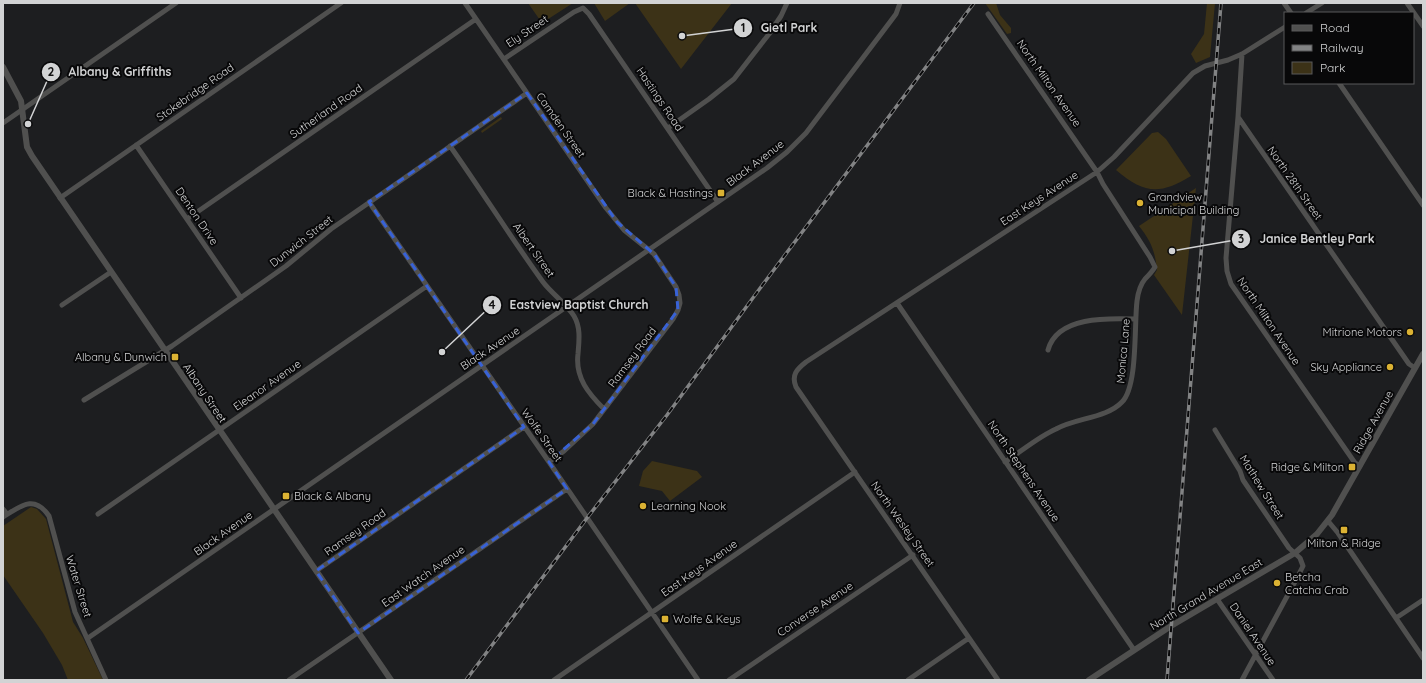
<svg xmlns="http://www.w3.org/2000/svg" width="1426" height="683" viewBox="0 0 1426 683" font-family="Quicksand,sans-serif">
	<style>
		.green { fill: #3c3217 }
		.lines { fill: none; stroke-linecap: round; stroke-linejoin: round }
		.minor { stroke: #50504f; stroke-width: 5 }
		.tertiary { stroke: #50504f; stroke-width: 6 }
		.rail-casing { stroke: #828384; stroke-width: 3.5 }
		.rail { stroke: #080809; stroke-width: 2; stroke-dasharray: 6; stroke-linecap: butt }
		.marked { fill: none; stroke: #3862d7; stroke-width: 3; stroke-dasharray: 8 5; stroke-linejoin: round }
		.poi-dot { fill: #dbb233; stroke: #080809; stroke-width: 1.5 }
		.labels { text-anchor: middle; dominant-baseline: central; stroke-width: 4; stroke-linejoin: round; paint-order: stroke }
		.street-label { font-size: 11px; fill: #d2d3d4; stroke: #080809 }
		.poi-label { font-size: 11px; fill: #d2d3d4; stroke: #080809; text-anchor: end }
		.leader { fill: none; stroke: #d2d3d4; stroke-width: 1.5 }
		.callout-dot { fill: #d2d3d4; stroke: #080809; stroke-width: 1.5 }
		.mark-label { font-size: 12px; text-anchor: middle; font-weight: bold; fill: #111 }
		.callout-label { font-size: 12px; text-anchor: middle; font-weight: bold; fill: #d2d3d4; stroke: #080809; stroke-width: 4; stroke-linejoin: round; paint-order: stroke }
	</style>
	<rect width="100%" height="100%" fill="#1d1e20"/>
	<path class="green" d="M528,3H573L542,23Z
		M594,3H630L605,21Z
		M635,3H732L681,69Z
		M985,3H996L1000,15L1011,28V33L1007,34Z
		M1207,3H1215L1210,57L1196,63L1191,54L1204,34Z
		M501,117L502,119L482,133L481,131Z
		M1158,132L1166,139L1191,176C1160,195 1144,194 1116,170L1152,133Z
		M1196,188L1182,315L1154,275L1157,270C1155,251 1151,241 1139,226Z
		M652,461L697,471L702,477L670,501L662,491L639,486L643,471Z
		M31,507L37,509L46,519L73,622L83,638L103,680H68L62,665L43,633L3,575V526Z"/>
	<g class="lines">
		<path class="minor" d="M465,3L606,208L624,230L654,254L676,287L679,295L680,303L678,310L673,319L593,424L564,451L549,462
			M1284,3L1291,13
			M1407,3L1423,26
			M1306,13L1322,3
			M988,14L1097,172L1103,184L1150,257L1155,267C1152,272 1149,275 1145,279C1140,285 1138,293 1137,301C1134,325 1138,386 1122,402C1107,418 1076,418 1056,429C1038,437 1022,451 1005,462
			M1242,54L1238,117L1409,364L1415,368
			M504,59L574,12L583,8L589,14L718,202
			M1339,83L1423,205
			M1238,117L1226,258L1227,271L1231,284L1355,463L1360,466
			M3,123L176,3
			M668,128L709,99L734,79L769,34L781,16L787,3
			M136,145L241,298
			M450,146C482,191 511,238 543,282C552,294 566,303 574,316C581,328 579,341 578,354C575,378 589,394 604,409
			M60,198L341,3
			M369,202L549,462L698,680
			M187,219L476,19
			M897,303L1134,650
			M62,305L111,272
			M1048,350C1057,316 1108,318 1136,319
			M84,400L172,346L286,266L331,229L527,93
			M1215,430L1240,471L1243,480L1289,548L1300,558L1303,566L1298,576L1242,680
			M3,509L7,514
			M98,514L427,286
			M3,517C21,506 34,494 49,516L75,612L106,680
			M1328,521L1338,533L1423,658
			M316,571L524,427
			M1217,599L1273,680
			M1396,618L1423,600
			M88,638L767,168L787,152L806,133L890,22L896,14L900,3
			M289,680L567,489
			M554,680L855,472
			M729,680L913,555
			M908,680L969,638
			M998,680L796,387C791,375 797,369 806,362L1097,172L1114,157L1193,73L1205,66L1228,60L1242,54L1285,27"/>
		<path class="tertiary" d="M3,67L21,101L27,147L32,156L391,680
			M1089,680L1171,626L1295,553L1317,534L1332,515L1423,354"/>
		<g class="rail-casing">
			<path id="rail" d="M466,680L587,518L667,415L758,291L974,3
				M1167,680L1221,3"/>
		</g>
		<use href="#rail" class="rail"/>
	</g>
	<path class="marked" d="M527,93L617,222L655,255L676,287L678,310L593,424L549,462L567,489L358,633L316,571L524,427L369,202Z"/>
	<g class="poi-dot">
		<rect x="717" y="189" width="8" height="8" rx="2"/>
		<circle cx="1140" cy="203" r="4"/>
		<circle cx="1410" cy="332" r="4"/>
		<rect x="171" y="353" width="8" height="8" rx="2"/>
		<circle cx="1390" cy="367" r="4"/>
		<rect x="1348" y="463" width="8" height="8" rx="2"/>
		<rect x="282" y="492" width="8" height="8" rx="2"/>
		<circle cx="643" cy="506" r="4"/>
		<rect x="1340" y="526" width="8" height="8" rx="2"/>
		<circle cx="1277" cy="583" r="4"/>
		<rect x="661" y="615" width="8" height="8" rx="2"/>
	</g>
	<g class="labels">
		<g class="street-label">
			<text transform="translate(527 31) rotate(-34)">Ely Street</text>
			<text transform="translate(1049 83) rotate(55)">North Milton Avenue</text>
			<text transform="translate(195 92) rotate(-35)">Stokebridge Road</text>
			<text transform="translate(660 99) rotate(56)">Hastings Road</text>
			<text transform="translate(326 111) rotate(-35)">Sutherland Road</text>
			<text transform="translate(561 125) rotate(55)">Camden Street</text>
			<text transform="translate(755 163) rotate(-37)">Black Avenue</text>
			<text transform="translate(1295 183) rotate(55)">North 28th Street</text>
			<text transform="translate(1039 198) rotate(-33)">East Keys Avenue</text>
			<text transform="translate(197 216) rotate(56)">Denton Drive</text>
			<text transform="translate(301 241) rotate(-38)">Dunwich Street</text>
			<text transform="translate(534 250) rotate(55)">Albert Street</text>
			<text transform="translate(1269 321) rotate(56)">North Milton Avenue</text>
			<text transform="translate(490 348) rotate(-34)">Black Avenue</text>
			<text transform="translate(1123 351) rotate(-85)">Monica Lane</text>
			<text transform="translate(632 357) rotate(-53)">Ramsey Road</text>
			<text transform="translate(267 385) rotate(-35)">Eleanor Avenue</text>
			<text transform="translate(205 393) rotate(56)">Albany Street</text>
			<text transform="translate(1373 422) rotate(-61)">Ridge Avenue</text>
			<text transform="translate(542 435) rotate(55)">Wolfe Street</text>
			<text transform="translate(1024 471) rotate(56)">North Stephens Avenue</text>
			<text transform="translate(1262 487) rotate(58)">Mathew Street</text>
			<text transform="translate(903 524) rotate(55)">North Wesley Street</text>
			<text transform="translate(355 532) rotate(-35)">Ramsey Road</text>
			<text transform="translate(223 533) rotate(-35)">Black Avenue</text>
			<text transform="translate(699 568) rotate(-35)">East Keys Avenue</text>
			<text transform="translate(423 576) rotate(-35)">East Watch Avenue</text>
			<text transform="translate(79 586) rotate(73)">Water Street</text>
			<text transform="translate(1206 594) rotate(-31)">North Grand Avenue East</text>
			<text transform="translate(815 609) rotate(-34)">Converse Avenue</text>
			<text transform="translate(1253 634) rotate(56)">Daniel Avenue</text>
		</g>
		<g class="poi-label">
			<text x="713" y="193">Black &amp; Hastings</text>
			<text x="1148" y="197" text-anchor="start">Grandview<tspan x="1148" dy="13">Municipal Building</tspan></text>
			<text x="1402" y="332">Mitrione Motors</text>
			<text x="167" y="357">Albany &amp; Dunwich</text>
			<text x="1382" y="367">Sky Appliance</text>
			<text x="1344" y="467">Ridge &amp; Milton</text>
			<text x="294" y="496" text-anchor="start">Black &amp; Albany</text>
			<text x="651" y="506" text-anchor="start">Learning Nook</text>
			<text x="1344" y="543" text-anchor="middle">Milton &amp; Ridge</text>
			<text x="1285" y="577" text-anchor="start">Betcha<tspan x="1285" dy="13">Catcha Crab</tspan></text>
			<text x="673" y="619" text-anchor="start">Wolfe &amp; Keys</text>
		</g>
	</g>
	<path class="leader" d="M682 36L743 28M28 124L51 72M1172 251L1241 239M442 352L492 305"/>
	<g class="callout-dot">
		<circle cx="682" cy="36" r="4"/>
		<circle cx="28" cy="124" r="4"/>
		<circle cx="1172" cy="251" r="4"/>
		<circle cx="442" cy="352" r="4"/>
		<circle cx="743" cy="28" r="10"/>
		<circle cx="51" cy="72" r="10"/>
		<circle cx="1241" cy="239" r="10"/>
		<circle cx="492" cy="305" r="10"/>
	</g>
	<g class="mark-label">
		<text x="743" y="32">1</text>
		<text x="51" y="76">2</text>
		<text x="1241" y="243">3</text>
		<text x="492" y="309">4</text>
	</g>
	<g class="callout-label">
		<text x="789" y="32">Gietl Park</text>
		<text x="120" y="76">Albany &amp; Griffiths</text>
		<text x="1317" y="243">Janice Bentley Park</text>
		<text x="579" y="309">Eastview Baptist Church</text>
	</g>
	<rect width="1426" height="683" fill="none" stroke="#d2d3d4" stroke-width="8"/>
	<rect x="1284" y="12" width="130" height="72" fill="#080809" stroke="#59595a"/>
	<rect x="1292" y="25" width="20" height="6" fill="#50504f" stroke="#59595a"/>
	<text x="1320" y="32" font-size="12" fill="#d2d3d4">Road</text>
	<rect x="1292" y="45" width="20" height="6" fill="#828384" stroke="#59595a"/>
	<text x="1320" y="52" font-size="12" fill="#d2d3d4">Railway</text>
	<rect x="1292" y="62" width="20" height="12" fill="#3c3217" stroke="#59595a"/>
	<text x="1320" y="72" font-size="12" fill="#d2d3d4">Park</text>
</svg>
